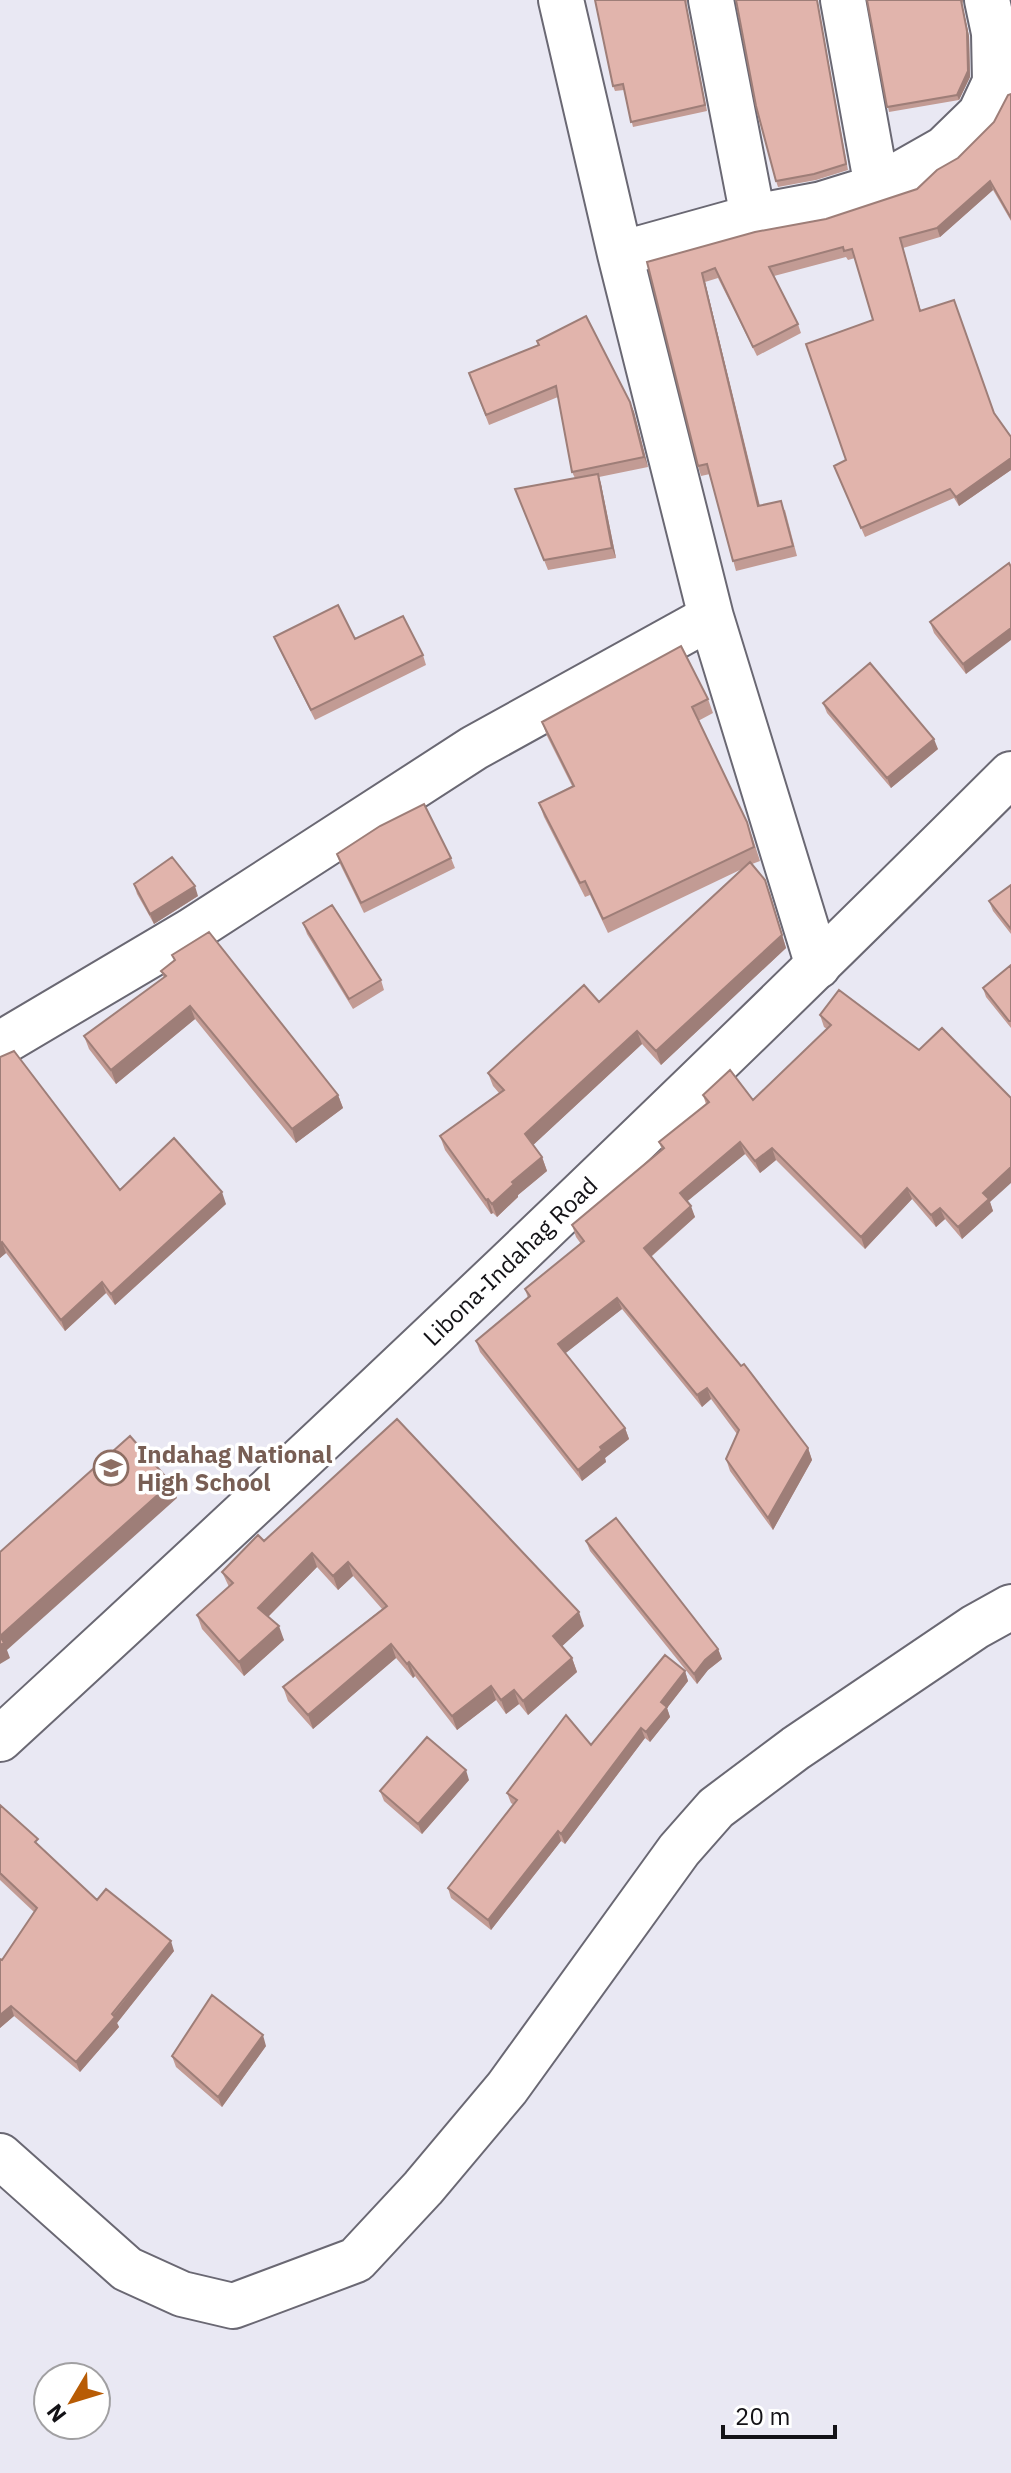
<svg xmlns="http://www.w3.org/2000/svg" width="1011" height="2473" viewBox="0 0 1011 2473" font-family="'IBM Plex Sans',sans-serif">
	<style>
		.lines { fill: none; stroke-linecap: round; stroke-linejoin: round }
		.street-casing { stroke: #6a6873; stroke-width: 48 }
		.secondary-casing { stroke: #6a6873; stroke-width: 48 }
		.street { stroke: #fff; stroke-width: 44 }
		.secondary { stroke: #fff; stroke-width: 44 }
		.wall { fill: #c29b94 }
		.shaded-wall { fill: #9e7e78 }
		.building { fill: #e1b4ac; stroke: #9e7e78; stroke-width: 2 }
		.labels { text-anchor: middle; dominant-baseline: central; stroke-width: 7; stroke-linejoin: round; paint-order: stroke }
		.street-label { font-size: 24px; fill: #131216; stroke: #fff }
		.education-label { font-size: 24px; font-weight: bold; fill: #785e54; stroke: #fff; text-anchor: start }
	</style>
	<rect width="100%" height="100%" fill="#e9e8f3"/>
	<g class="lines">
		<g class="street-casing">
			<path id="street" d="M561,0L620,254L711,617L818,966
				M711,0L753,217
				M877,187L944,149L980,114L995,82L994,33L987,0
				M620,254L753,217L822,204L877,187L843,0
				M0,1044L191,931L474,748L711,617
				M0,2156L127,2269L182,2294L233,2306L356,2260L423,2188L507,2088L679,1850L716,1808L796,1748L975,1627L1011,1607"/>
		</g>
		<g class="secondary-casing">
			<path id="secondary" d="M0,1739C343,1424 681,1103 1011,774"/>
		</g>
		<use href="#street" class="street"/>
		<use href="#secondary" class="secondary"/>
	</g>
	<path class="wall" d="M595,0H687L686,5L707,111L633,127L624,90L615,91L613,86Z
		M867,0H963L962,4L969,36L970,77L959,100L889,112Z
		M818,4L848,170L816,180L778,187L776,181Z
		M1011,94V221L993,190L940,237L903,248L921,311L1011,437V470L959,506L954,498L865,537L834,466L846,460L873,320L855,258L848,260L846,257L774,276L798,324L801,333L757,356L718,278L705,282L760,506L785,510L797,556L736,571L710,474L701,476L698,466L647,262L826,219L917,189L958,158L994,122Z
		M538,345L630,402L634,412L648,467L599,477L601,484L616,558L548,570L515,489L575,478L572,472L558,397L489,425L469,373Z
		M1011,567L966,674L934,633L930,622Z
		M274,637L355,639L423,655L426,665L315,720L278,647Z
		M708,699L713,713L698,721L752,836L760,861L752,864L770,893L786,948L661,1065L642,1044L533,1145L542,1157L547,1171L518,1195V1197L497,1217L493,1213L491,1214L445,1150L440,1136L499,1093L493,1086L488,1073L599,1002L742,869L608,933L590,895L585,897L544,817L539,803L572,786L547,736L542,722Z
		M823,703L938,749L891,788L827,713Z
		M337,854L451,858L455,868L364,913L340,864Z
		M134,884L198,896L154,924L137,894Z
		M1011,885V934L993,911L989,901Z
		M303,923L381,980L384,990L353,1009L307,934Z
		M172,955L338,1095L343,1108L296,1143L195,1019L116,1084L89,1049L84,1036L164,978L161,971L174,960Z
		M1011,965V1028L986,997L983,988Z
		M839,990L990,1202L993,1211L962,1239L945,1219L936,1227L912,1199L865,1249L776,1160L760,1173L745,1154L687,1201L695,1217L651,1257L808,1448L812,1460L773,1530L730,1471L726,1459L737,1434L711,1399L702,1407L622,1309L565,1353L625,1428L629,1439L605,1458L606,1462L582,1481L480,1352L476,1341L528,1298L525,1289L581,1244L576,1237L572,1225L662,1150L659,1142L706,1104L703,1095L753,1100L827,1029L824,1027L820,1015Z
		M0,1057L120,1190L226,1204L115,1305L106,1293L65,1331L6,1253L0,1258Z
		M264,1541L584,1626L562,1646L572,1658L577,1672L528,1715L519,1704L506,1714L496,1700L457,1730L415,1676L413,1678L396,1658L313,1729L288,1701L283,1687L382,1609L353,1576L338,1590L317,1567L268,1617L284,1640L244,1676L202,1629L197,1615L229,1587L222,1572Z
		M586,1541L718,1649L722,1659L708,1670L697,1684L590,1551Z
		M685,1671L688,1681L667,1708L670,1717L650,1742L645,1738L565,1844L561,1841L491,1930L451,1898L448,1888L514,1805L511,1803L507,1793L591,1745Z
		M469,1780L422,1834L384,1801L380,1791Z
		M0,1805L40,1847L97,1900L174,1951L117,2023L119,2027L80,2072L14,2016L0,2028V1959L2,1960L34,1912L0,1880Z
		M266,2046L222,2107L176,2067L172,2056Z"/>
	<path class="shaded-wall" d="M961,0H963L962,4L969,36L970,77L959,100L957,95Z
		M990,181L993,190L940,237L937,228Z
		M702,273L705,282L762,516L758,506Z
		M630,402L634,412L648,467L644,457Z
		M1011,458V470L959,506L956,497Z
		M598,474L601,484L616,558L612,548Z
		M1011,628V640L966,674L963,664Z
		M934,739L938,749L891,788L887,778Z
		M765,880L786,948L661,1065L656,1051Z
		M195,886L198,896L154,924L150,914Z
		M190,1006L195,1019L116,1084L111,1070Z
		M637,1031L642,1044L530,1148L525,1134Z
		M338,1095L343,1108L296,1143L292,1129Z
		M740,1142L745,1154L684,1204L680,1193Z
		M772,1148L776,1160L760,1173L755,1161Z
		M542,1157L547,1171L518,1195V1197L497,1217L492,1204L512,1182Z
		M1011,1167V1183L990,1202L993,1211L962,1239L958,1227L983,1193Z
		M907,1188L912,1199L865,1249L861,1237Z
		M222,1192L226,1204L115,1305L111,1294Z
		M488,1199L493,1213L491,1214L486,1200Z
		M691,1206L695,1217L648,1259L644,1248Z
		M940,1208L945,1219L936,1227L931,1215Z
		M2,1242L6,1253L0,1258V1244Z
		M102,1282L106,1293L65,1331L61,1320Z
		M617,1298L622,1309L562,1356L558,1344Z
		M707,1388L711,1399L702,1407L697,1395Z
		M625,1428L629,1439L605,1458L606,1462L582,1481L578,1470L600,1447Z
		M808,1448L812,1460L773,1530L768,1518Z
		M171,1483L177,1498L7,1650L10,1658L0,1664V1636Z
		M312,1553L317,1567L263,1622L258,1608Z
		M348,1562L353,1576L338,1590L333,1576Z
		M579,1612L584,1626L558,1650L553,1636Z
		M279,1626L284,1640L244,1676L239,1662Z
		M391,1644L396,1658L313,1729L308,1715Z
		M718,1649L722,1659L708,1670L697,1684L694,1674L705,1660Z
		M572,1658L577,1672L528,1715L523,1701Z
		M409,1662L415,1676L413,1678L407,1664Z
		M685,1671L688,1681L667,1708L670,1717L650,1742L646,1732L661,1702Z
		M491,1686L496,1700L457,1730L452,1716Z
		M514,1690L519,1704L506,1714L501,1700Z
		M641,1728L645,1738L565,1844L561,1834Z
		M466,1770L469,1780L422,1834L418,1824Z
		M558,1831L561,1841L491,1930L488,1920Z
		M171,1941L174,1951L117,2023L119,2027L80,2072L76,2062Z
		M11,2006L14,2016L0,2028V2015Z
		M263,2035L266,2046L222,2107L218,2097Z"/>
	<path class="building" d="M595,0H685L705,105L631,122L623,84L613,86Z
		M736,0H817L846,164L814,174L776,181L756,106Z
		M867,0H961L967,31L968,71L957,95L887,107Z
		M1011,94V218L990,181L937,228L900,238L920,311L954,300L994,413L1011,437V458L956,497L950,489L861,528L834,466L846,460L806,344L873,320L852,249L844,251L843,247L769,267L798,324L753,347L715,268L702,273L758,506L781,501L793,546L733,561L707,464L698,466L647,262L755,232L826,219L917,189L937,170L958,158L994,122L1008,95Z
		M586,316L630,402L644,457L572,472L556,386L486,415L469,373L539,345L537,341Z
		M598,474L612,548L544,560L515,489Z
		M1009,563L1011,567V628L963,664L930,622Z
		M338,605L355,639L403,616L423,655L311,710L274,637Z
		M681,646L708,699L692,707L747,822L754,847L603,919L585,881L580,883L539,803L574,786L542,722Z
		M870,663L934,739L887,778L823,703Z
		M424,804L451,858L361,903L337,854L380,826Z
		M172,857L195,886L150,914L134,884Z
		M750,862L765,880L782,935L656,1051L637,1031L525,1134L542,1157L512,1182L514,1184L492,1204L488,1199L486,1200L440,1136L504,1090L488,1073L584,985L599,1002Z
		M1011,885V929L989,901Z
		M332,905L381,980L349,999L303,923Z
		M209,932L338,1095L292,1129L190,1006L111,1070L84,1036L166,976L161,971L175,960L172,955Z
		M1011,965V1021H1009L983,988Z
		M839,990L919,1050L942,1028L1011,1098V1167L983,1193L989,1199L958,1227L940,1208L931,1215L907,1188L861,1237L772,1148L755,1161L740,1142L680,1193L691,1206L644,1248L741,1366L744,1364L808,1448L768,1518L726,1459L739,1430L707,1388L697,1395L617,1298L558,1344L625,1428L600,1447L602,1450L578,1470L476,1341L530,1296L525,1289L584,1241L572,1225L664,1148L659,1142L709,1102L703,1095L730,1070L753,1100L831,1025L820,1015Z
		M14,1051L120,1190L174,1138L222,1192L111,1294L102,1282L61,1320L2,1242L0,1244V1057Z
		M397,1419L579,1612L553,1636L572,1658L523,1701L514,1690L501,1700L491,1686L452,1716L409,1662L407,1664L391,1644L308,1715L283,1687L387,1606L348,1562L333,1576L312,1553L258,1608L279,1626L239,1662L197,1615L233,1583L222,1572L258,1535L264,1541Z
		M130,1436L171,1483L0,1636L4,1643L0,1645V1552Z
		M616,1518L718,1649L705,1660L694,1674L586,1541Z
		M665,1655L685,1671L661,1702L667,1707L646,1732L641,1728L561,1834L558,1831L488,1920L448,1888L517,1800L507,1793L566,1715L591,1745Z
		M427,1737L466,1770L418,1824L380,1791Z
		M0,1805L38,1839L35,1842L97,1900L106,1889L171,1941L112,2014L115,2017L76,2062L11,2006L0,2015V1959L2,1960L37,1908L0,1873Z
		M212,1995L263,2035L218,2097L172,2056Z"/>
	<defs>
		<g id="school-ring" transform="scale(1.8)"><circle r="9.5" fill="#fff" stroke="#8d6e63" stroke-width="1.5"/><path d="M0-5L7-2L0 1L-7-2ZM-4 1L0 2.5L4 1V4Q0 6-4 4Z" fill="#8d6e63"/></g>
	</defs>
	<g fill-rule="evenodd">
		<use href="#school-ring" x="111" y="1468"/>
	</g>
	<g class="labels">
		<g class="street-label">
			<text transform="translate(510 1261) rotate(-44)">Libona-Indahag Road</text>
		</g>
		<g class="education-label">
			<text x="137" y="1454">Indahag National<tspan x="137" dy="28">High School</tspan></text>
		</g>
	</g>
	<g transform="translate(72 2401) rotate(232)"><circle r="38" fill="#ffffff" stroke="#a1a0a2" stroke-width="2"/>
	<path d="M0-6L14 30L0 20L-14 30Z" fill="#b85c05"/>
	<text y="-12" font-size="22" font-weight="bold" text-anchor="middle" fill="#131216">N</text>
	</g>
	<path d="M723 2425v12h112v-12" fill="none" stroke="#131216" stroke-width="4"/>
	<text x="735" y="2425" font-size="24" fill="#131216" stroke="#ffffff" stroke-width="6" paint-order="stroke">20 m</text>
</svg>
